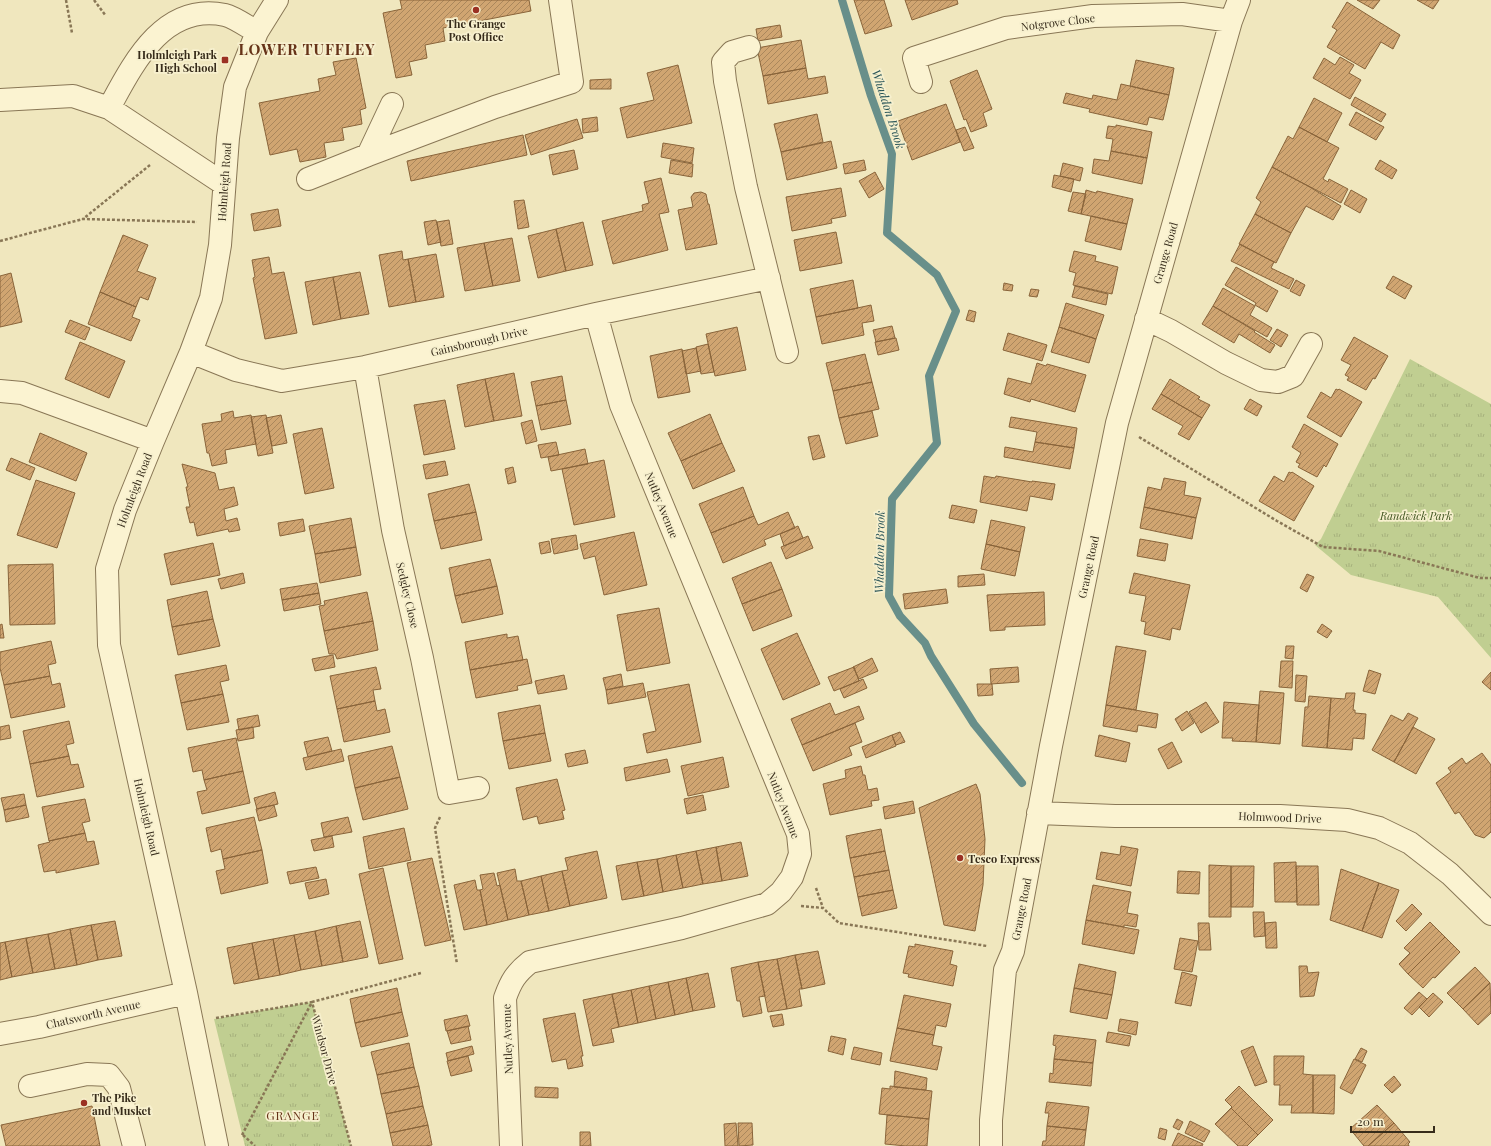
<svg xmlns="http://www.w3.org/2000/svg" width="1491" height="1146" viewBox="0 0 1491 1146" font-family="'Playfair Display',serif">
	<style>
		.grass { fill: url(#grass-tufts) }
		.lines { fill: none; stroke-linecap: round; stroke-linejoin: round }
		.stream { stroke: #688f8a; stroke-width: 8 }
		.building { fill: url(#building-hatch); stroke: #89643a }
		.minor-casing { stroke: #897756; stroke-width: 24 }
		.path { stroke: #897756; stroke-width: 2.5; stroke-dasharray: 3 2; stroke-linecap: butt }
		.minor { stroke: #fbf3d1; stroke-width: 22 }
		.poi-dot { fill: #9b3123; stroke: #f7f0ce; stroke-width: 1.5 }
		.labels { text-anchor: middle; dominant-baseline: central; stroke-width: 3.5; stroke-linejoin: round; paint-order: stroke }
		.street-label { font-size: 11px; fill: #372c1b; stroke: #f7f0ce }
		.poi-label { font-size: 11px; font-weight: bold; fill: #372c1b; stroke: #f7f0ce; text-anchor: start }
		.park-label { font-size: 11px; font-style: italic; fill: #415521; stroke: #f7f0ce }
		.water-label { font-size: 12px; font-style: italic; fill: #2a5558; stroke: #f7f0ce }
		.neighbourhood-label { font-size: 12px; letter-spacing: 1px; fill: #663318; stroke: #f7f0ce }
		.district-label { font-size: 15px; font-weight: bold; letter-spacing: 1px; fill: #663318; stroke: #f7f0ce }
	</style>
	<defs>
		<pattern id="grass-tufts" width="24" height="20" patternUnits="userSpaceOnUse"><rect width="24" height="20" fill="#c0ce91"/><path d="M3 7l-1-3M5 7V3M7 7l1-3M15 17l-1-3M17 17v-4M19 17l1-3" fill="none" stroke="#a6b17c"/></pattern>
		<pattern id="building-hatch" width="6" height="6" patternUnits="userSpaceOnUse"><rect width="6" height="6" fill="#d0a571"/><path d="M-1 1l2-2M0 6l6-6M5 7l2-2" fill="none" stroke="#aa875c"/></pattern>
	</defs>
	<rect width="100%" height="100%" fill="#f0e7be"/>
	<path class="grass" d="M1410,359L1491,404V658L1438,597L1351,575L1315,545L1321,539Z
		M312,1002L351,1146H245L214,1019Z"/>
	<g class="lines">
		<path class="stream" d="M842,0L871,96L892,154L887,233L937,275L956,311L929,376L937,443L892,499L889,596L900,616L925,643L931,656L974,724L1022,783"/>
	</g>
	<path class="building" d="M400,0H529L531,11L443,28L445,41L425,45L427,58L409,62L412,75L396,78L383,13L402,9Z
		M854,0H884L892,26L865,34Z
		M905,0H957L958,4L912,20Z
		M1357,0H1380L1373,9Z
		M1417,0H1439L1433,9Z
		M1347,2L1400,35L1393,49L1381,42L1365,69L1327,47L1337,30L1332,27Z
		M780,25L782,37L758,41L756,29Z
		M801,40L806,68L763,76L757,48Z
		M1340,57L1354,65L1349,73L1361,80L1350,99L1313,78L1324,58L1335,65Z
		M356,58L366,108L360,110L362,124L342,128L344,140L324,143L326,157L300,162L297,149L270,155L259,103L320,91L318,79L336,75L333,62Z
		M1136,60L1174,68L1169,95L1130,86Z
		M678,65L692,123L627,138L620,108L654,100L647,73Z
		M806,68L808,79L825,76L828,93L768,104L763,76Z
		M977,70L992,109L983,113L987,126L971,132L966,119L964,120L950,81Z
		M611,79V89H590V80Z
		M1121,84L1169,95L1163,120L1149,117L1147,125L1089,112L1090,109L1063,103L1066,93L1092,99L1093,95L1117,100Z
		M1355,97L1386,114L1381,122L1351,105Z
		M1314,98L1342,113L1327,142L1299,127Z
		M946,104L960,142L912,160L898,121Z
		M1356,112L1384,127L1376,140L1349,125Z
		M817,114L823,142L781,152L774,124Z
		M597,117L598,131L583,133L582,119Z
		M577,119L583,138L531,155L525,135Z
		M1116,125L1152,132L1147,158L1111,151L1113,139L1106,138L1108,126L1116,127Z
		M965,127L974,148L964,151L956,130Z
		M1299,127L1339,148L1323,179L1328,182L1329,179L1348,189L1341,203L1272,167L1288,136L1293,139Z
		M523,135L527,155L411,181L407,161Z
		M831,141L837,168L787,180L781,152Z
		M663,143L694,148L692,163L661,157Z
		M574,150L578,169L553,175L549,155Z
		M1111,151L1147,158L1142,184L1092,173L1094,159L1109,161Z
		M671,160L693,164L692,177L669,173Z
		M864,160L866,170L845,174L843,164Z
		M1380,160L1397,170L1392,179L1375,169Z
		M1063,163L1083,168L1080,181L1060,176Z
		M1272,167L1308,186L1341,206L1333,220L1306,206L1291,233L1255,214L1261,202L1256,198Z
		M875,172L884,189L869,198L859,181Z
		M1054,175L1074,179L1071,192L1052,187Z
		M661,178L669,212L659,214L668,250L613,264L602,221L643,211L642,205L649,203L644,182Z
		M841,188L846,216L831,219L832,223L792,231L786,197Z
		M1086,190L1096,193L1097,191L1133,199L1127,224L1081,214Z
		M1351,190L1367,199L1360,213L1344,204Z
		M701,192L706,194L708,204H709L717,244L686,250L678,210L693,207L691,197L694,193Z
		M1073,192L1086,194L1081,214L1068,211Z
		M524,200L529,227L518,229L514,201Z
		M278,209L281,226L254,231L251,214Z
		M1255,214L1291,233L1276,263L1239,244Z
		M1091,216L1127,224L1121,250L1085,241Z
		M436,220L441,242L428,245L424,222Z
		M449,220L453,244L441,246L437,222Z
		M583,222L593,265L566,271L556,229Z
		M556,229L566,271L538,278L528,236Z
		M836,232L842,263L800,271L794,240Z
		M123,235L148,245L137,271L156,278L148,300L140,297L136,307L100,292Z
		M512,238L520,281L493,286L484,243Z
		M484,243L493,286L465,291L457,248Z
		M1240,244L1274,262L1271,268L1294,279L1289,289L1231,261Z
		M402,251L403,260L408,259L416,302L389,307L379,255Z
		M1074,251L1096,256L1095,261L1118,267L1112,294L1073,285L1076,273L1069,271Z
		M436,254L444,297L416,302L408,259Z
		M269,257L272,274L284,272L297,333L265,339L253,278L255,277L252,260Z
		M1236,267L1278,291L1267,312L1255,305L1256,303L1225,285Z
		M360,272L369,314L341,319L333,277Z
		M11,273L22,322L0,327V276Z
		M1393,276L1412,286L1405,299L1386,288Z
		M333,277L341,319L313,325L305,282Z
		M853,280L858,308L816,317L810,289Z
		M1296,280L1305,285L1300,296L1290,291Z
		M1004,283L1013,285L1012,291L1003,290Z
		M1075,286L1108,294L1106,305L1072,297Z
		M1223,288L1255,306L1250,315L1272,328L1267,337L1213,306Z
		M1031,289L1039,290L1037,297L1029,296Z
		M100,292L136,307L132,317L140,320L131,341L88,324Z
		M1066,303L1104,315L1096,339L1059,327Z
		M871,305L874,321L862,323L864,335L822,344L816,317Z
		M1213,306L1255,331L1254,332L1275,345L1270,353L1239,334L1234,343L1202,324Z
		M969,310L976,312L974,322L966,320Z
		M70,320L90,328L85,340L65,332Z
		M892,326L895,338L876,342L873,330Z
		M737,327L746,370L715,376L706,334Z
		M1059,327L1096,339L1089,363L1051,352Z
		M1277,329L1288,335L1281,347L1270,340Z
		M1008,333L1047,345L1042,361L1003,350Z
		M1354,337L1388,356L1375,379L1373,378L1366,390L1347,380L1349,377L1345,375L1351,365L1341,360Z
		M896,338L899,350L878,355L875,342Z
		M80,342L125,361L109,398L65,379Z
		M708,344L714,372L701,374L696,347Z
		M696,348L701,371L686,374L682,351Z
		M682,349L690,392L658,398L650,356Z
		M865,354L872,382L833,391L826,363Z
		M1037,363L1046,366L1047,364L1086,375L1075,412L1031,399L1030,402L1004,394L1008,378L1031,384Z
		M514,373L522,416L494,421L485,379Z
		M562,376L566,400L536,406L531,382Z
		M485,379L494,421L465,427L457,385Z
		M1170,379L1200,397L1198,399L1210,405L1202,418L1161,394Z
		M872,382L879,409L839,418L833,391Z
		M1336,389L1338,390L1339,389L1362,402L1341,437L1307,417L1321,392L1331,398Z
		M1161,394L1202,418L1189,440L1178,434L1183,426L1152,409Z
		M1250,399L1262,406L1257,416L1244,409Z
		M445,400L455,449L424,455L414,405Z
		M566,400L571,424L541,430L536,406Z
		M233,411L234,418L251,415L256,444L225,450L227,463L212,466L209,453H207L202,424L222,421L221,414Z
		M872,411L878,436L846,444L839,418Z
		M710,414L722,443L681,461L668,433Z
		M266,415L273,453L258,456L251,417Z
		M281,415L287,443L272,446L266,418Z
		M1011,417L1077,428L1074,448L1035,442L1037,432L1009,427Z
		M532,420L537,441L526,444L521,423Z
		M1304,424L1338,444L1326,467L1324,465L1317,477L1298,467L1300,464L1296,462L1301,453L1292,447Z
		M322,428L334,488L305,494L293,434Z
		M40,433L87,453L76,481L29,462Z
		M819,435L825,457L813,460L808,437Z
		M556,442L559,455L541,458L538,445Z
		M1035,442L1074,448L1070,469L1004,457L1005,447L1033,452Z
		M722,443L735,471L693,489L681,461Z
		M585,449L588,464L551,471L548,457Z
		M11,458L35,468L30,480L6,470Z
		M604,460L615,517L574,525L562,469Z
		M445,461L448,475L426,479L423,465Z
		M182,464L215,473L219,490L234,487L238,505L224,509L226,521L237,518L240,530L229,532L228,529L197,536L194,522L190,523L186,507H190L186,487H188Z
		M513,467L516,482L508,484L505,469Z
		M1289,472L1291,473L1292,472L1314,486L1294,521L1259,501L1274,476L1284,482Z
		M984,476L995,478L996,476L1032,482V481L1055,484L1052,500L1030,496L1027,511L980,502Z
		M1164,478L1186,482L1184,495L1201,498L1196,518L1144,507L1148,487L1161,490Z
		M36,480L75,493L57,548L17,535Z
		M469,484L476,512L434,521L428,494Z
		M743,487L754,516L711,533L699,504Z
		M952,505L977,510L974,523L949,518Z
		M1144,507L1196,518L1192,539L1140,528Z
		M476,512L482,540L441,549L434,521Z
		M788,512L795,528L764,540L766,545L723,563L711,533L754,516L758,525Z
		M351,518L356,547L315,554L309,526Z
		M303,519L305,531L280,536L278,523Z
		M991,520L1025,527L1020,552L986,544Z
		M798,526L803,538L784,546L780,534Z
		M634,532L647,585L604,595L595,556L584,559L580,544Z
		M576,535L578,549L554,554L551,539Z
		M808,536L813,548L786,559L781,547Z
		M1140,539L1168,544L1165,561L1137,556Z
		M549,541L551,552L541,554L539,543Z
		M213,543L220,575L171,585L164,554Z
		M986,544L1020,552L1015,576L981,569Z
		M356,547L361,575L320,583L315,554Z
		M490,559L497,586L455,596L449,568Z
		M771,562L782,589L742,604L732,578Z
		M53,564L55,624L10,625L8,565Z
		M243,573L245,583L221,589L218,579Z
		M1134,573L1190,585L1180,630L1172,628L1170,640L1144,634L1146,622L1141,621L1146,596L1129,593Z
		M984,574L985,585L958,587V576Z
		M1307,574L1314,577L1307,592L1300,588Z
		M317,583L319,593L282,600L280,589Z
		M497,586L503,614L462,623L455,596Z
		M782,589L792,616L753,631L742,604Z
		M946,589L948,603L905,609L903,594Z
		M207,591L213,619L172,627L167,600Z
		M367,592L373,621L324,631L319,606L325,605L324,601Z
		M1044,592L1045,625L1005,627V630L990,631L987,595Z
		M319,593L321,604L284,611L282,600Z
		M659,608L670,663L627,671L617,615Z
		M213,619L220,646L178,655L172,627Z
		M373,621L378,650L337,659L335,654H329L324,631Z
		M2,624L4,638H0V625Z
		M1322,624L1332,631L1327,638L1317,632Z
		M797,633L820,684L783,700L761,649Z
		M507,634V638L518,636L523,660L470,670L465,642Z
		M51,641L56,663L48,665L50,676L4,685L0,668V652Z
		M1116,646L1146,651L1136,710L1106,705Z
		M1286,646H1294L1293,659L1285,658Z
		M333,655L335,667L315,671L312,659Z
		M872,658L878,671L859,679L853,667Z
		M527,659L532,683L517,686L518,690L476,698L470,670Z
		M1281,661H1293L1292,688L1279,687Z
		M226,665L229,680L220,682L223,694L181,703L175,675Z
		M376,667L381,689L373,690L375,701L337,709L330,676Z
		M854,667L859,681L834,691L828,677Z
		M1018,667L1019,682L991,684L990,669Z
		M1369,670L1381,674L1375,694L1363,691Z
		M1491,672V690L1482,682Z
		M621,674L623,686L606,690L603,678Z
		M564,675L567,689L538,694L535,681Z
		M1296,675L1307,676L1305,702L1295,701Z
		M50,676L52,685L60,683L65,707L11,718L4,685Z
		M863,679L867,688L844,698L840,689Z
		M643,683L646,697L608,704L606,690Z
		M689,684L701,742L647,753L643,734L656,731L647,692Z
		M977,684H992L993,695L978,696Z
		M1260,691L1284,693L1280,744L1256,742Z
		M1346,693H1355L1353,710H1355V713L1366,714L1364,739L1353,738L1352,750L1327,748L1331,698L1345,699Z
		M223,694L229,722L187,730L181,703Z
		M1309,696L1331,698L1327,748L1302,746L1305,707H1308Z
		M375,701L377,711L385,709L390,732L344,742L337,709Z
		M1206,702L1219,722L1201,733L1189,712Z
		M1224,702L1259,705L1256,742L1232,741L1233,738H1222Z
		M830,703L835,715L859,706L864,719L802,745L791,719Z
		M540,705L545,733L503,741L498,713Z
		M1106,705L1158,714L1156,728L1138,725L1137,732L1103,726Z
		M1187,711L1194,723L1182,731L1175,719Z
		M1408,713L1418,718L1394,762L1372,750L1391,715L1403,721Z
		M258,715L260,726L239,730L237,719Z
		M69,721L74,743L66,745L69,756L30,764L23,731Z
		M855,723L862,742L849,747L852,755L813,771L802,745Z
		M9,725L11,738L0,740V727Z
		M253,727L254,738L238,741L236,730Z
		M1413,727L1435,739L1416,774L1394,762Z
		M900,732L905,742L896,745L892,735Z
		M545,733L551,761L509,769L503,741Z
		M892,735L896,746L866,758L862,747Z
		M1099,735L1130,743L1126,762L1095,756Z
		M328,737L332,751L308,757L304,742Z
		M236,738L243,771L204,780L202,770L193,772L188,748Z
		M1172,742L1182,762L1168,769L1158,749Z
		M392,746L400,777L355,788L348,756Z
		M341,749L344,761L306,770L303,758Z
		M585,750L588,763L568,767L565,754Z
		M1482,753L1491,765V832L1484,838L1475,835L1459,812L1455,814L1436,783L1451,772L1448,768L1462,758L1466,764Z
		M69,756L71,765L78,764L84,787L37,797L30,764Z
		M723,757L729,787L688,796L681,766Z
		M667,759L670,772L626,781L624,768Z
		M861,766L863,775H865L868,790L877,788L879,800L871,801L872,806L830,815L823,784L846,778L845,770Z
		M243,771L250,803L202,814L197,792L207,790L204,780Z
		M400,777L408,809L363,820L355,788Z
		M557,779L565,810L562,811L564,819L539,824L537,816L523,820L516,788Z
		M976,784L980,794L985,839L983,885L975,931L944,925L919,808Z
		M275,792L278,804L257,809L254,798Z
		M24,794L26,805L4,810L1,798Z
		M703,795L706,810L687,814L684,799Z
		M85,799L90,821L82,823L85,833L49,841L42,807Z
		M913,801L915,813L885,819L883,807Z
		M26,805L29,817L6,822L4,810Z
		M274,805L277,816L259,821L256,809Z
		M254,817L262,850L223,859L221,849L211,852L206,828Z
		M348,817L352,832L324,837L321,823Z
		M404,828L411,860L369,869L363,837Z
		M881,829L885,851L850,858L846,836Z
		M85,833L87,842L94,841L99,864L56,873V870L44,872L38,845L50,842L49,841Z
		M332,836L334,847L314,851L311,840Z
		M741,842L748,876L722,881L716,847Z
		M1121,846L1138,849L1131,886L1096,879L1101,852L1120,855Z
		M716,847L722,881L703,884L696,851Z
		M262,850L268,883L221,894L216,871L225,869L223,859Z
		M597,851L607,898L570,906L562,871L568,870L565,858Z
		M696,851L703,884L683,888L676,855Z
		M885,851L889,870L854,877L850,858Z
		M676,855L683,888L663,892L657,859Z
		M432,858L451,940L425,946L407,863Z
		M657,859L663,892L644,896L637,862Z
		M637,862L644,896L622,900L616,866Z
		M1296,862L1297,902H1275L1274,863Z
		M1209,865L1231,866V917H1209Z
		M1231,866H1254L1253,907H1231Z
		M1296,866H1318L1319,905H1297Z
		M316,867L319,878L290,884L287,872Z
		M383,868L403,959L379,964L359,874Z
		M515,869L517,881H521L529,915L508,920L497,873Z
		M1341,869L1379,883L1362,931L1330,920Z
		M889,870L893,890L858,897L854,877Z
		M562,871L570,906L549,911L541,876Z
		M1178,871L1200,872L1199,894L1177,893Z
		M494,873L497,886L500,885L508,920L487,925L480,890L483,889L480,875Z
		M541,876L549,911L529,915L521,881Z
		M326,879L329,894L309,899L305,883Z
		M475,880L477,890H480L487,925L464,930L454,885Z
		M1379,883L1399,890L1382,938L1362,931Z
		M1093,885L1131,892L1127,913L1138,915L1136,927L1124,925V927L1086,920Z
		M893,890L897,908L862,916L858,897Z
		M1412,904L1422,914L1406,931L1396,921Z
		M1253,912H1264L1265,936L1254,937Z
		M1086,920L1139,930L1134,954L1082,944Z
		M115,921L122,956L98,960L91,925Z
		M360,921L368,957L343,962L336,926Z
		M1276,922L1277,948H1266L1265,923Z
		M1430,922L1445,937L1408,974L1399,964L1410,953L1404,948Z
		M1198,923H1209L1211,950H1199Z
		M91,925L98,960L77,965L70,929Z
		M336,926L343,962L322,966L315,931Z
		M70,929L77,965L55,969L48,934Z
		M315,931L322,966L301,970L294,935Z
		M48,934L55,969L33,973L26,938Z
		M294,935L301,970L280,975L273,939Z
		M1445,937L1460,952L1435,978L1433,977L1423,988L1408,974Z
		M26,938L33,973L12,977L5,942Z
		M1180,938L1198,941L1192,972L1174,969Z
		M273,939L280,975L259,979L252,943Z
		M5,942L12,977L0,980V943Z
		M252,943L259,979L234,984L227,948Z
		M915,944L953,951L950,964L957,966L953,986L908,977L909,974L903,973L909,946L915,947Z
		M818,951L825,984L802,989L795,955Z
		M795,955L802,989H799L802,1006L787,1009L777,959Z
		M777,959L787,1009L768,1012L758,962Z
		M758,962L765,996L759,997L762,1013L743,1017L740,1001H737L731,968Z
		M1079,964L1116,972L1112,995L1074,988Z
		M1299,966H1307L1308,973L1319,972L1314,996L1300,997Z
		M1475,967L1490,983L1463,1009L1447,993Z
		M1182,972L1197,976L1191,1006L1175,1003Z
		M708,973L715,1007L693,1011L686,978Z
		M686,978L693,1011L675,1015L668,982Z
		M668,982L675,1015L656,1019L649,986Z
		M1490,983L1491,1013L1478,1025L1463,1009Z
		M649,986L656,1019L638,1023L631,990Z
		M397,988L402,1012L355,1023L350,999Z
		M1074,988L1112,995L1107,1019L1070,1012Z
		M631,990L638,1023L619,1027L612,994Z
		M1419,992L1427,999L1412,1015L1404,1008Z
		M1433,993L1443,1002L1429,1017L1419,1007Z
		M612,994L619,1027L611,1029L614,1042L593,1046L583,1000Z
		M904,995L951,1004L946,1027L936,1025L934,1035L897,1028Z
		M402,1012L408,1036L361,1047L355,1023Z
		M575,1013L583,1056H581L583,1066L568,1069L566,1059L552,1062L543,1019Z
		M782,1014L784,1025L773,1027L770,1016Z
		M467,1015L470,1026L446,1031L444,1020Z
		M1120,1019L1138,1022L1136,1035L1118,1031Z
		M468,1026L471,1040L451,1044L447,1031Z
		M897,1028L934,1035L932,1045L942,1047L937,1070L890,1061Z
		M1108,1032L1131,1036L1129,1046L1106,1042Z
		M1054,1035L1096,1040L1093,1063L1054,1059L1056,1046L1053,1045Z
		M831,1036L846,1039L843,1055L828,1051Z
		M409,1043L414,1067L377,1075L371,1052Z
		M472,1046L474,1054L448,1061L446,1053Z
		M1253,1046L1267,1082L1255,1086L1241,1051Z
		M854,1047L882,1053L880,1065L851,1059Z
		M1361,1048L1367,1051L1362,1062L1355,1059Z
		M468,1056L472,1071L451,1076L447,1061Z
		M1274,1056H1304L1303,1074L1313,1075V1113H1291L1292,1105H1279L1280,1085H1274Z
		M1054,1059L1093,1063L1091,1086L1049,1082L1050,1073L1053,1074Z
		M1354,1059L1366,1065L1352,1094L1340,1088Z
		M414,1067L419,1086L381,1094L377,1075Z
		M895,1071L927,1078L926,1090L894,1087Z
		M1313,1075H1335L1334,1114L1313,1113Z
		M1394,1076L1401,1085L1392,1093L1384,1085Z
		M419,1086L423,1106L386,1114L381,1094Z
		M890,1086L932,1091L929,1119L879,1114L882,1088L890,1089Z
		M1239,1086L1273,1120L1258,1135L1231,1108L1232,1107L1225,1100Z
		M535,1087L558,1088V1098L535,1097Z
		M1047,1102L1089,1107L1086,1130L1047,1126L1049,1113H1045Z
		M1377,1105L1394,1123L1368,1146H1364L1350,1129Z
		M92,1106L100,1146H6L1,1125Z
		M423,1106L428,1125L390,1133L386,1114Z
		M1231,1108L1258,1135L1247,1146H1238L1215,1124Z
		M887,1115L929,1119L927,1146H906L885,1144Z
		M1177,1119L1183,1122L1179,1130L1173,1127Z
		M1190,1121L1210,1131L1204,1142L1185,1133Z
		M736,1123L738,1146H725L724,1124Z
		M738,1123H752L753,1145L739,1146Z
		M1394,1123L1410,1142L1408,1144L1409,1146H1368Z
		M428,1125L432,1145L425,1146H393L390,1133Z
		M1047,1126L1086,1130L1084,1146H1042L1043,1141H1046Z
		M1160,1128L1167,1130L1165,1140L1158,1138Z
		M580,1132H590L591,1146H580Z
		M1178,1133L1203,1144L1202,1146H1172Z"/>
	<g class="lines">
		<g class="minor-casing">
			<path id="minor" d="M749,47L732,52L723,62L725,81L746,187L787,352
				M921,82L914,58L1006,28L1093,16L1182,14L1231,21
				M0,100L73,96L109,108L224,184
				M109,108C133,64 163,2 225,15C234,17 248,27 257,32
				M368,155L495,107L572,82L560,0
				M308,179L368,155L392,104
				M1146,319L1171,331L1226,363L1261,380L1278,382L1293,376L1311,344
				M191,352L236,370L282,381L365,367L596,314L769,278
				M365,367L393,530L422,658L449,793L478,788
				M0,391L22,393L153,441
				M1038,813L1115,816H1280L1347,820L1379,828L1410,843L1450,874L1491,914
				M0,1034L39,1027L186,993
				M30,1086L87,1074L109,1075L119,1088L134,1146
				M217,1146L186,993L109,645L107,569L125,510L153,441L191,352L211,298L220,245L228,138L235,87L257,32L277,0
				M511,1146L505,998C511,981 516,973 530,962L682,928L767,904L781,892L792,877L800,854L798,834L621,405L596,314
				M991,1146V1120L1005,970L1013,951L1051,746L1117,423L1231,21L1239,0"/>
		</g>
		<path class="path" d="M66,0L72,33
			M94,0L106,16
			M150,165L83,219L197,222
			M0,241L83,219
			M1139,437L1277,521L1323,547L1379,551L1480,578H1491
			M440,817L435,828L457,964
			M816,888L823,908
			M801,906L823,908L839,923L987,946
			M216,1018L312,1002L351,1146
			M242,1135L312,1002L421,973
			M243,1135L255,1146"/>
		<use href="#minor" class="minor"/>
	</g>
	<g class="poi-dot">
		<circle cx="476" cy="10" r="4"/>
		<rect x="221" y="56" width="8" height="8" rx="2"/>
		<circle cx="960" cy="858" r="4"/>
		<circle cx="84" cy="1103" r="4"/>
	</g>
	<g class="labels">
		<g class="street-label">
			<text transform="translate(1058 22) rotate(-7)">Notgrove Close</text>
			<text transform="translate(224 182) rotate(-86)">Holmleigh Road</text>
			<text transform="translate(1165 253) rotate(-74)">Grange Road</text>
			<text transform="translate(479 341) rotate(-13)">Gainsborough Drive</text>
			<text transform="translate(134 490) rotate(-69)">Holmleigh Road</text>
			<text transform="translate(662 505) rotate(68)">Nutley Avenue</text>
			<text transform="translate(1088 567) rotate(-78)">Grange Road</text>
			<text transform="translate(408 595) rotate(77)">Sedgley Close</text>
			<text transform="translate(784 805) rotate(69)">Nutley Avenue</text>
			<text transform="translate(147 817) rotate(77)">Holmleigh Road</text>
			<text transform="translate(1280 817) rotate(2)">Holmwood Drive</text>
			<text transform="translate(1021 909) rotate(-79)">Grange Road</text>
			<text transform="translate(93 1014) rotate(-13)">Chatsworth Avenue</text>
			<text transform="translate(507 1039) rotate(-92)">Nutley Avenue</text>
			<text transform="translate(325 1050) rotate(75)">Windsor Drive</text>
		</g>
		<g class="poi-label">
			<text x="476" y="23" text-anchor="middle">The Grange<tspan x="476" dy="13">Post Office</tspan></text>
			<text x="217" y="54" text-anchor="end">Holmleigh Park<tspan x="217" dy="13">High School</tspan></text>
			<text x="968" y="858">Tesco Express</text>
			<text x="92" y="1097">The Pike<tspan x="92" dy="13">and Musket</tspan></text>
		</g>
		<g class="park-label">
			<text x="1416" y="515">Randwick Park</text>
		</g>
		<g class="water-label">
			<text transform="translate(889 109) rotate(72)">Whaddon Brook</text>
			<text transform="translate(879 552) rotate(-89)">Whaddon Brook</text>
		</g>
		<g class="neighbourhood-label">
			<text x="293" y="1115">GRANGE</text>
		</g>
		<g class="district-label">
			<text x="307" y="49">LOWER TUFFLEY</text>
		</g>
	</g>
	<path d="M1351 1126v6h83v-6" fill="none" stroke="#372c1b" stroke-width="2"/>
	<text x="1357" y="1126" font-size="12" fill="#372c1b" stroke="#f7f0ce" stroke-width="3" paint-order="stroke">20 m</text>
</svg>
